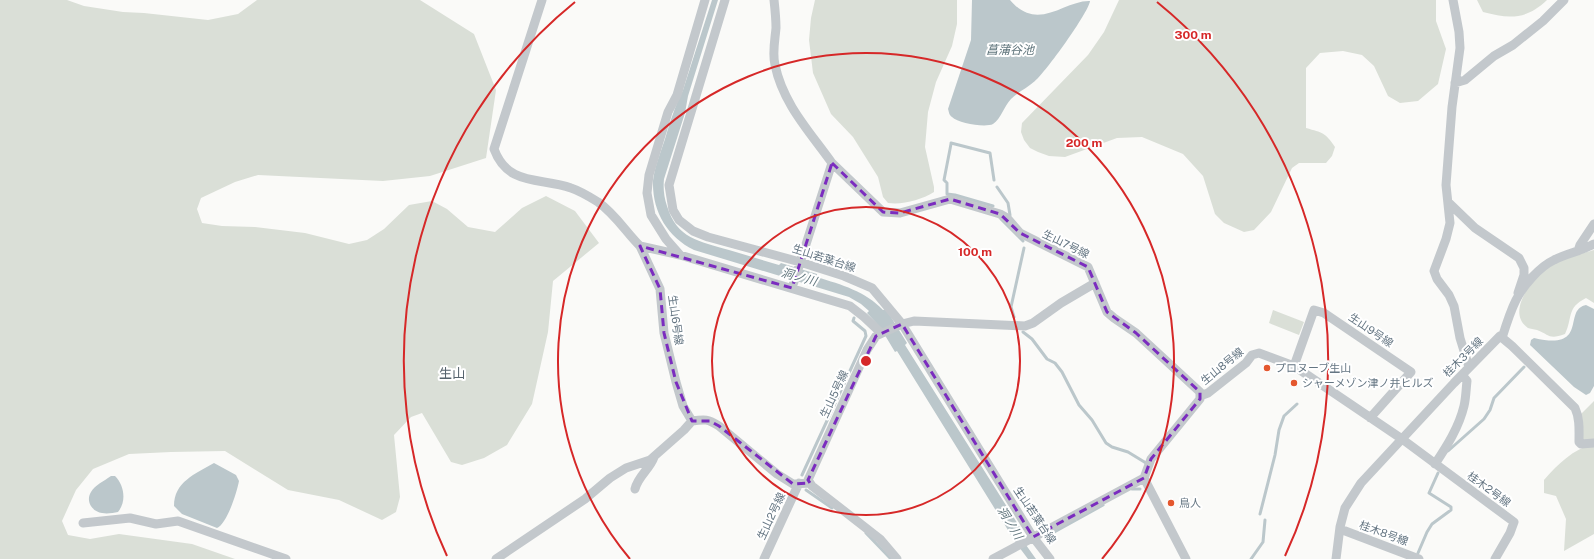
<svg xmlns="http://www.w3.org/2000/svg" width="1594" height="559" viewBox="0 0 1594 559" font-family="'Public Sans','Noto Sans JP',sans-serif">
	<style>
		.green { fill: #dadfd7 }
		.water { fill: #bbc7cb }
		.lines { fill: none; stroke-linecap: round; stroke-linejoin: round }
		.stream { stroke: #bbc7cb; stroke-width: 3 }
		.minor { stroke: #c3c8cc; stroke-width: 9 }
		.marked { fill: none; stroke: #7b2cbf; stroke-width: 3; stroke-dasharray: 8 5; stroke-linejoin: round }
		.ring { fill: none; stroke: #d62828; stroke-width: 2 }
		.poi-dot { fill: #e4572e; stroke: #fff; stroke-width: 1.5 }
		.labels { text-anchor: middle; dominant-baseline: central; stroke-width: 4; stroke-linejoin: round; paint-order: stroke }
		.street-label { font-size: 11px; fill: #657683; stroke: #fff }
		.poi-label { font-size: 11px; fill: #657683; stroke: #fff; text-anchor: start }
		.water-label { font-size: 12px; font-style: italic; fill: #60757c; stroke: #fff }
		.quarter-label { font-size: 13px; fill: #57646e; stroke: #fff }
		.centre { fill: #d62828; stroke: #fff; stroke-width: 2 }
		.ring-label { font-size: 12px; text-anchor: middle; font-weight: bold; fill: #d62828; stroke: #fff; stroke-width: 4; stroke-linejoin: round; paint-order: stroke }
	</style>
	<rect width="100%" height="100%" fill="#fafaf8"/>
	<path class="green" d="M0,0H67L84,6L123,12L144,13L208,20L238,14L257,0H420L474,34L496,90L486,158L430,176L383,181L258,175L235,182L201,198L197,209L202,223L222,226L255,227L305,233L349,244L367,240L384,229L409,205L432,201L447,209L468,227L495,232L522,208L546,196L575,211L599,243L553,281L548,332L532,404L507,445L484,458L462,465L451,462L422,413L411,417L394,435L400,497L396,512L382,520L339,500L288,490L225,451L171,452L129,454L93,469L76,490L62,521L68,535L90,539L119,534L192,544L235,559H0Z
		M815,0H957V24L952,46L936,82L928,112L925,147L934,187V192C921,200 903,205 888,203L883,197L878,177L853,137L831,114L813,73L809,40L811,18Z
		M1119,0H1436V21L1446,49L1438,84L1418,101L1400,103L1388,96L1374,66L1362,55L1343,51L1320,53L1306,68V128C1323,133 1325,132 1335,147L1332,156L1326,163H1299L1292,168L1271,212L1254,230L1244,232L1224,223L1215,214L1203,176L1183,154L1142,137L1117,138L1065,157L1049,156L1038,152L1030,148L1024,140L1021,132L1022,123L1088,55L1104,32Z
		M1477,0H1547C1526,20 1509,19 1483,12Z
		M1594,250V303L1586,298C1566,308 1573,318 1565,334C1549,340 1550,335 1537,330C1534,329 1530,329 1528,328C1505,312 1533,278 1548,266C1555,260 1584,253 1594,250Z
		M1273,310L1304,322L1299,335L1269,323Z
		M1594,401V442H1582L1581,414Z
		M1594,444V534L1564,551L1566,519L1556,496L1544,493V480C1558,464 1573,449 1594,444Z"/>
	<path class="water" d="M712,0H718L688,96L685,113L664,179C663,188 664,197 667,206C677,239 699,241 729,250C746,255 762,260 779,265L781,263L817,274V277C842,285 865,291 883,310L886,309L907,343L905,345L1026,537V545L1036,559H1028L1016,543L897,351L895,352L880,327L867,313L869,311L861,304L849,297L694,250C667,237 652,211 653,181C654,169 661,151 665,139C670,122 675,106 683,90Z
		M972,0H1010C1038,33 1064,0 1090,1C1089,12 1045,73 1035,81C1027,88 1018,92 1011,99C1004,106 1001,119 993,124C985,128 958,123 952,117C949,115 949,112 948,109L971,40Z
		M1586,305L1594,309V386L1590,393L1586,395L1574,387L1530,345L1531,340L1534,338C1590,351 1562,310 1586,305Z
		M214,463L236,475L239,481C237,492 227,524 217,528L182,514L174,506C174,482 195,474 214,463Z
		M111,476H115C124,485 127,501 118,512C113,513 107,514 102,513C93,512 85,502 91,492C95,485 104,481 111,476Z"/>
	<g class="lines">
		<path class="stream" d="M951,143L990,153L994,180
			M951,144L944,180L947,183V194L955,195L993,206
			M997,187L1008,203L1010,215
			M1001,219L1023,241
			M1014,317L1011,307L1024,248
			M1023,332L1032,339L1047,359L1055,363L1062,372L1079,405L1092,420L1106,443L1112,447L1128,452L1146,463
			M1448,451L1484,419L1490,410L1494,398L1524,367
			M802,475L866,336L865,331L853,321L854,318
			M1132,489H1140
			M806,490L832,508
			M1260,514L1275,455L1279,430L1284,416L1297,404
			M866,533L891,559
			M1047,536L1103,505
			M1418,553L1427,532L1432,524L1451,510V507L1429,493L1438,473
			M1251,559L1263,542L1265,520"/>
		<path class="minor" d="M542,0L494,149C508,187 541,177 571,188C580,191 590,197 598,202C615,214 626,232 640,246
			M725,0L669,185L673,210L679,220L693,231L708,237L800,262L844,276L872,288L902,324L1033,537L1050,559
			M774,0C775,9 776,19 776,28C775,40 772,53 775,65C783,104 810,132 832,163
			M1453,0L1459,32L1460,48L1452,107L1446,185L1450,223L1446,239L1434,271L1437,279L1449,295L1454,306L1460,338L1469,367
			M1455,83L1465,80L1494,56L1513,45L1543,21L1564,0
			M1448,202L1475,228L1519,258L1524,268V275L1518,293
			M1578,251L1580,245L1594,224
			M680,255L666,239L651,215L647,193L649,175L668,112L677,95L705,0
			M792,288L832,163L883,212L900,213L950,199L1000,214L1007,218L1020,233L1088,267L1107,312L1114,318L1136,333L1200,392V399L1151,459L1144,478L1186,559
			M1502,338C1506,325 1510,312 1516,300C1523,286 1539,267 1554,260C1567,253 1582,251 1594,244
			M1294,366L1314,310L1324,313L1411,372L1370,418
			M1200,396L1208,393L1246,363L1252,355L1259,353L1294,366L1402,439L1514,522L1510,533L1495,559
			M1435,464C1447,446 1459,427 1464,406C1466,398 1466,389 1467,381L1462,375
			M810,483L793,484L777,474L719,426C708,419 705,419 692,421L683,406L676,382L664,333L660,289L640,246L680,255L850,306L864,317L881,333
			M635,489C638,476 650,469 654,457
			M83,523L130,518L156,524L178,521L286,559
			M1340,529L1419,559
			M496,559L585,499L610,478L626,468L650,460L684,430L692,421
			M764,559L799,483
			M897,559L880,539L812,486L808,480L867,350L876,336L902,324L914,321L1025,326L1033,323L1061,303L1095,283
			M993,559L1144,478
			M1336,559L1340,527L1345,508L1361,483L1454,383L1500,336L1512,346L1575,408C1580,419 1579,430 1579,442L1581,444L1594,443"/>
	</g>
	<path class="marked" d="M832,163L883,212L900,213L950,199L1000,214L1020,233L1088,267L1107,312L1136,333L1200,392V399L1151,459L1144,478L1033,537L902,324L876,336L808,480L810,483L793,484L719,426L710,421H692L676,382L664,333L660,289L640,246L792,288Z"/>
	<g class="ring">
		<circle cx="866" cy="361" r="154"/>
		<path d="M630 559A308 308 0 1 1 1102 559"/>
		<path d="M447 556A462 462 0 0 1 575 2M1157 2A462 462 0 0 1 1285 556"/>
	</g>
	<g class="poi-dot">
		<circle cx="1267" cy="368" r="4"/>
		<circle cx="1294" cy="383" r="4"/>
		<circle cx="1171" cy="503" r="4"/>
	</g>
	<g class="labels">
		<g class="street-label">
			<text transform="translate(1066 244) rotate(26)">生山7号線</text>
			<text transform="translate(824 258) rotate(18)">生山若葉台線</text>
			<text transform="translate(676 320) rotate(82)">生山6号線</text>
			<text transform="translate(1371 330) rotate(34)">生山9号線</text>
			<text transform="translate(1463 357) rotate(-45)">桂木3号線</text>
			<text transform="translate(1222 366) rotate(-39)">生山8号線</text>
			<text transform="translate(834 394) rotate(-65)">生山5号線</text>
			<text transform="translate(1489 489) rotate(36)">桂木2号線</text>
			<text transform="translate(1035 515) rotate(56)">生山若葉台線</text>
			<text transform="translate(771 516) rotate(-65)">生山2号線</text>
			<text transform="translate(1384 533) rotate(20)">桂木8号線</text>
		</g>
		<g class="poi-label">
			<text x="1275" y="368">プロヌーブ生山</text>
			<text x="1302" y="383">シャーメゾン津ノ井ヒルズ</text>
			<text x="1179" y="503">鳥人</text>
		</g>
		<g class="water-label">
			<text x="1010" y="50">菖蒲谷池</text>
			<text transform="translate(799 277) rotate(16)">洞ノ川</text>
			<text transform="translate(1010 523) rotate(58)">洞ノ川</text>
		</g>
		<g class="quarter-label">
			<text x="452" y="373">生山</text>
		</g>
	</g>
	<circle cx="866" cy="361" r="6" class="centre"/>
	<g class="ring-label">
		<text x="1193" y="39">300 m</text>
		<text x="1084" y="147">200 m</text>
		<text x="975" y="256">100 m</text>
	</g>
</svg>
